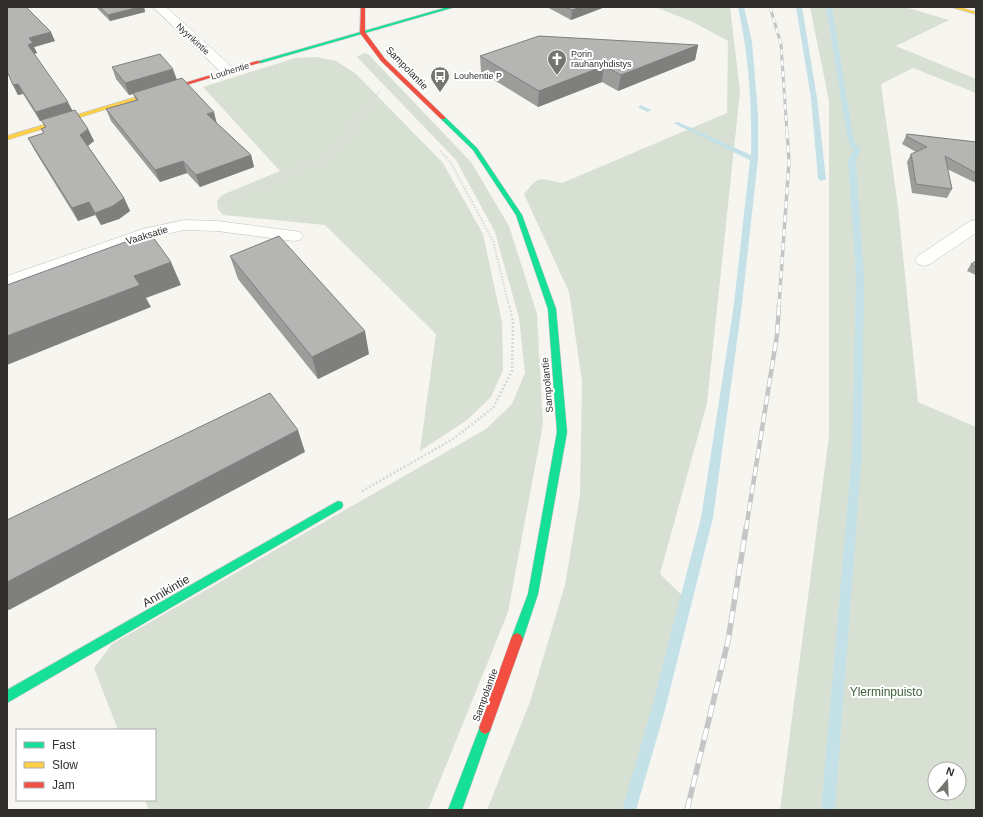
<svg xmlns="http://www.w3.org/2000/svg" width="983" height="817" viewBox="0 0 983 817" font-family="Arial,sans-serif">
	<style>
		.green { fill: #d7e0d2; fill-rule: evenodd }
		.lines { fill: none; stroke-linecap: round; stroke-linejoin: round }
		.stream { fill: #c5e1e8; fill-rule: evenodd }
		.street-casing { stroke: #c1c0bd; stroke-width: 1 }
		.fast-casing { stroke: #c1c0bd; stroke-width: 1 }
		.slow-casing { stroke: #c1c0bd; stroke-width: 1 }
		.jam-casing { stroke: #c1c0bd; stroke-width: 1 }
		.path-far2 { stroke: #d8d8d6; stroke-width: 1.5; stroke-dasharray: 1 1; stroke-linecap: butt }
		.path-far1 { stroke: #d8d8d6; stroke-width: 2; stroke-dasharray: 1.5 1.5; stroke-linecap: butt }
		.path { stroke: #d8d8d6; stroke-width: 2.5; stroke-dasharray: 2 2; stroke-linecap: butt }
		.street { fill: #fefefd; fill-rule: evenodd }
		.fast { fill: #16e098; fill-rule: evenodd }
		.slow { fill: #ffcf43; fill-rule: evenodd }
		.jam { fill: #f24e42; fill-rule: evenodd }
		.rail-far3-casing { stroke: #c6c5c5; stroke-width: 3 }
		.rail-far2-casing { stroke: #c6c5c5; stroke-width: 3.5 }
		.rail-far1-casing { stroke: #c6c5c5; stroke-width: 4.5 }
		.rail-casing { stroke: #c6c5c5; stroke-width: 5.5 }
		.rail-far3 { stroke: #fff; stroke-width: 2; stroke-dasharray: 5.5; stroke-linecap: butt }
		.rail-far2 { stroke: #fff; stroke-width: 2.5; stroke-dasharray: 7; stroke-linecap: butt }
		.rail-far1 { stroke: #fff; stroke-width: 3; stroke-dasharray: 9; stroke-linecap: butt }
		.rail { stroke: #fff; stroke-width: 4; stroke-dasharray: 12; stroke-linecap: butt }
		.wall { fill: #9c9c9b }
		.shaded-wall { fill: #7f7f7e }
		.building { fill: #b5b5b4; stroke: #7f7f7e }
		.labels { text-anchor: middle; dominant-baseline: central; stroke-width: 4; stroke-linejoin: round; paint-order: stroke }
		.far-street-label { font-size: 9px; fill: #31302d; stroke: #fff }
		.far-poi-label { font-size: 9px; fill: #31302d; stroke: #fff; text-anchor: start }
		.street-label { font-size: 10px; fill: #31302d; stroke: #fff }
		.near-street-label { font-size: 12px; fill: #31302d; stroke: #fff }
		.near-park-label { font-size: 12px; fill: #3c6038; stroke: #fff }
	</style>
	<rect width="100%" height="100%" fill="#f6f5f0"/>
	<path class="green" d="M655,7H730L740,92L707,403L660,574L689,602L632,810H487L530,702L565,585L580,495L582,381L569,292L524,194C539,175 539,178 562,183L727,113L728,41L693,22Z
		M810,7H905L949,20L896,46L976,79V93L913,68L881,84L898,207L918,402L976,427V810H780L829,436V101ZM935,769H959V793H935Z
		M364,53L368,54L471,162L509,226L537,314L543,424L508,612L428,810H149L145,800H155V730H118L94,668L112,644L486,429L512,404L525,373L519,318L495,232L456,160L357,57Z
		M316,57L336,61L355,73L443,163L483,234L502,322L503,370L491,397L467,420L420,451L436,334L325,225L223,215L218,209L217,201L222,195L280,171L203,87L295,58Z"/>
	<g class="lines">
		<path class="stream" d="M738,7H744L752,42L758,114V159L742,304L713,518L665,710L636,810H622L651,710L701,518L734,304L750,160L673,123L678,122L751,155C752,104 749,57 738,7Z
			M796,7H802L817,98L826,179L822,181L818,179L811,98Z
			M826,7H832L854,141L861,151L856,161L864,276L862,453L835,810H821L852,453L856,276L848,161L853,151L848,141Z
			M641,105L651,110L648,112L639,108V106Z"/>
		<g class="street-casing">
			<path id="street" d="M153,7H166L233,68L235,71L233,74H223Z
				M184,220L217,221L294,231L300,232L303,236L300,240L294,241L217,231L184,230L154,237L7,289V276L143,229Z
				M976,220V233L930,264L924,266L918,264L915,260L918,256L970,221Z"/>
		</g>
		<g class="fast-casing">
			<path id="fast" d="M448,7H455L261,63L256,62Z
				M441,117H445L477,148L522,215L556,309L567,432L538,594L523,639L521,643L517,645L513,643L511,639L528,594L557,432L548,309L516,215L473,150L441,119Z
				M338,501L342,502L343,505L342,508L7,703V690Z
				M485,722L489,724L491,728L462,810H448L481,724Z"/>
		</g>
		<g class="slow-casing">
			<path id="slow" d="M951,7H959L976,12V14Z
				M166,88L171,89L7,140V136Z"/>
		</g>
		<g class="jam-casing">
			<path id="jam" d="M361,7H365V32L385,59L445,117V119H441L381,61L360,33Z
				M257,61L262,62L170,90L165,89Z
				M517,633L521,635L523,639L491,728L489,732L485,734L481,732L479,728L511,639L513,635Z"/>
		</g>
		<path class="path-far2" d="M348,133L380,91"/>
		<path class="path-far1" d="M440,151L451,163L493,241L509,306
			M221,203L321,160L341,142L348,132"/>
		<path class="path" d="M362,491L453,439L493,408L512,371L513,321L509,305"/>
		<use href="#street" class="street"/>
		<use href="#fast" class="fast"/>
		<use href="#slow" class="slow"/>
		<use href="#jam" class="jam"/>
		<g class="rail-far3-casing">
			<path id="rail-far3" d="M770,7L781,44L787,133"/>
		</g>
		<g class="rail-far2-casing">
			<path id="rail-far2" d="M779,306L789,161L787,132"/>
		</g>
		<g class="rail-far1-casing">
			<path id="rail-far1" d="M746,529L777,335L779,305"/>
		</g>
		<g class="rail-casing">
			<path id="rail" d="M687,810L728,641L746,528"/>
		</g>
		<use href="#rail-far3" class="rail-far3"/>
		<use href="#rail-far2" class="rail-far2"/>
		<use href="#rail-far1" class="rail-far1"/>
		<use href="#rail" class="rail"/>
	</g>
	<path class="wall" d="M7,7L55,41L34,47L37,53L34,54L73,111L88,129L94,141L88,146L124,198L130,211L119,219L101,225L95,215L78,221L35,151L28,138L44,134L41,129L45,127L42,121H40L23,94L18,95L13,85Z
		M96,7H144L145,12L110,21Z
		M547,7H605L571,20Z
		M698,45L695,60L618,91L602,82L538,107L481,72L480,56Z
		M112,67L177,80L217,123L251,155L254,167L200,187L187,173L160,182L111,121L106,109L136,100L133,94L129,95L116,79Z
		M907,134L976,142V183L947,169L952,189L947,198L912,193L907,162L911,154L916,152L902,144Z
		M230,256L369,354L318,379L238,279Z
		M976,261V275L967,271L971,264Z"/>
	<path class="shaded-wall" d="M139,7H144L145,12L110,21L108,15Z
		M581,7H605L571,20L572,10Z
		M51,32L55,41L34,47L37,53L32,54L28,45L29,38Z
		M698,45L695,60L618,91L621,75Z
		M604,66L602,82L538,107L539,91Z
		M173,69L177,80L129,95L125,83Z
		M18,84L23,94L18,95L13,85Z
		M68,102L73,112L40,121L36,112Z
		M214,112L217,124L207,114Z
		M88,129L94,141L86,147L80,135Z
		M251,155L254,167L200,187L196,175Z
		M183,161L187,173L160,182L155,170Z
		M124,198L130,211L119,219L101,225L95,213Z
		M89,202L95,215L78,221L72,208Z
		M171,262L181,285L146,298L151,307L7,365V336L134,276Z
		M365,331L369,354L318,379L312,357Z
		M298,430L305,452L9,610L7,609V582Z"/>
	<path class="building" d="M7,7H26L51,32L29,38L33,43L28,45L68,102L36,112L18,84L13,85L7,71Z
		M100,7H139L108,15Z
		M565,7H581L572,10Z
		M539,36L698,45L621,75L604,66L539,91L480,56Z
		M160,54L173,69L125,83L112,67Z
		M182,78L214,112L207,114L251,155L196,175L183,161L155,170L106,109L138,100L133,93Z
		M75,110L88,129L80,135L124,198L113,206L95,213L89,202L72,208L28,138L44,133L41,129L46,127L41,120Z
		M907,134L976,142V173L945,156L952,189L916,184L911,154L927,147L906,136Z
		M150,233L171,262L134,276L140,285L7,336V285Z
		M279,236L365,331L312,357L230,256Z
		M976,261V267L971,264Z
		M270,393L298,430L7,582V520Z"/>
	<defs>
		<g id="church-pin" transform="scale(1)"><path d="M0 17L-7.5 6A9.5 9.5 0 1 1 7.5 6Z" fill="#767571" stroke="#fff"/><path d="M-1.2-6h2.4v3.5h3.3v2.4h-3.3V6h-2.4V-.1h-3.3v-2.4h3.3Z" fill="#fff"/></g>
		<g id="bus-pin" transform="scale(1)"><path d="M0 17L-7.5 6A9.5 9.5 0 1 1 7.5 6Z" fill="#767571" stroke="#fff"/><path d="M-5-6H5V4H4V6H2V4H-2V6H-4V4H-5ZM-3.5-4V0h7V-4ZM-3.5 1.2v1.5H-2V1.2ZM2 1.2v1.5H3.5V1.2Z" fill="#fff"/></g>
	</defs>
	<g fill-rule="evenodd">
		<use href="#church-pin" x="557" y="59"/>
		<use href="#bus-pin" x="440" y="76"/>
	</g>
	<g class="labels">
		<g class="far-street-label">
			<text transform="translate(193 39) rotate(43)">Nyyrikintie</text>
			<text transform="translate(230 71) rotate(-17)">Louhentie</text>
		</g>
		<g class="far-poi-label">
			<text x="571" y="54">Porin<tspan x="571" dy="10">rauhanyhdistys</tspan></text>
			<text x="454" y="76">Louhentie P</text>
		</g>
		<g class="street-label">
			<text transform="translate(407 68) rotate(46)">Sampolantie</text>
			<text transform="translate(147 235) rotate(-17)">Vaaksatie</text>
			<text transform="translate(547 385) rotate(-95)">Sampolantie</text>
			<text transform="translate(485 695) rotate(-70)">Sampolantie</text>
		</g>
		<g class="near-street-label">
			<text transform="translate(166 591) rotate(-30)">Annikintie</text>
		</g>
		<g class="near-park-label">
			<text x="886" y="692">Ylerminpuisto</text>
		</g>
	</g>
	<rect width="983" height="817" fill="none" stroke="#31302d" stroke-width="16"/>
	<rect x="16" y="729" width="140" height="72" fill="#ffffff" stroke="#adacab"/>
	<rect x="24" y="742" width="20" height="6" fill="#16e098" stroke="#adacab"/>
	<text x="52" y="749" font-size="12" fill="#31302d">Fast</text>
	<rect x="24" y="762" width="20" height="6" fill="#ffcf43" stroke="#adacab"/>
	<text x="52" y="769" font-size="12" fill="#31302d">Slow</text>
	<rect x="24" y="782" width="20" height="6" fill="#f24e42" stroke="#adacab"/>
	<text x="52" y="789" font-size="12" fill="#31302d">Jam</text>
	<g transform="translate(947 781) rotate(19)"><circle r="19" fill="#ffffff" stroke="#adacab"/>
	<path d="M0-3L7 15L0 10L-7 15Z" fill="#767571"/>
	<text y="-6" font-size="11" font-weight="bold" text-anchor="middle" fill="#31302d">N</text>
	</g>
</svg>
